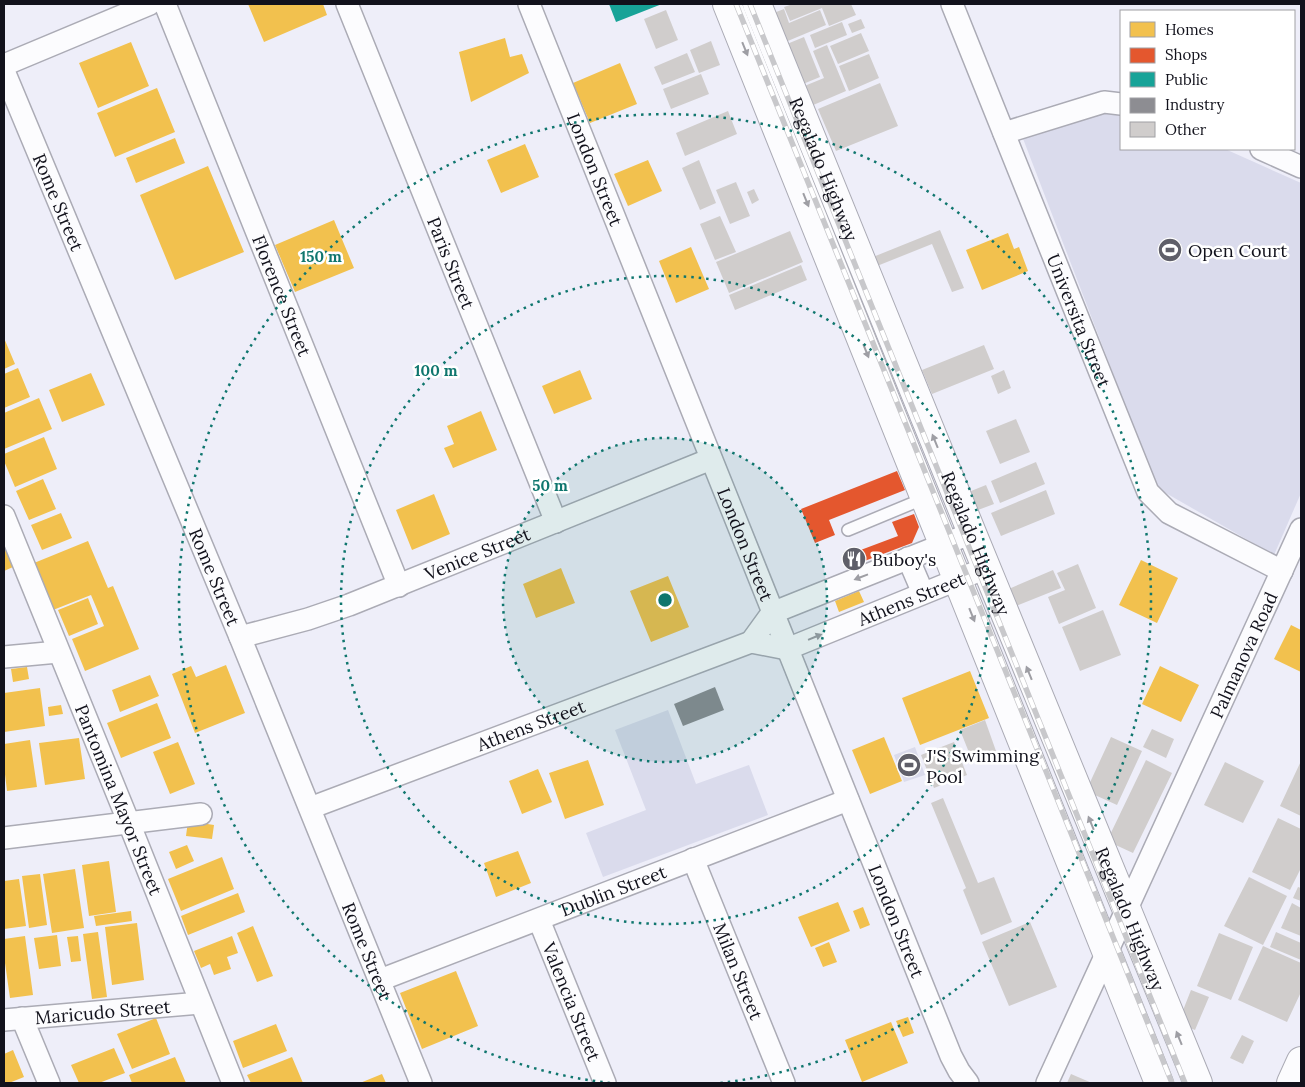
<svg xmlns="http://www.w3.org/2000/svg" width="1305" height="1087" viewBox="0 0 1305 1087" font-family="Lora,serif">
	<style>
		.green { fill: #dadbec }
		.homes { fill: #f2c14e }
		.shops { fill: #e4572e }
		.public { fill: #17a398 }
		.industry { fill: #8d8d92 }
		.building { fill: #d0cdcc }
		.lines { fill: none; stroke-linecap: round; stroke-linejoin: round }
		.lane-casing { stroke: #ababb5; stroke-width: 14 }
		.street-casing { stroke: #ababb5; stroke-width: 24 }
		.secondary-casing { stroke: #ababb5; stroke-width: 30 }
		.primary-casing { stroke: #ababb5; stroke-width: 30 }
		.lane { stroke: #fcfcfe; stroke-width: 11 }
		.street { stroke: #fcfcfe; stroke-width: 21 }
		.secondary { stroke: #fcfcfe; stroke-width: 28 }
		.primary { stroke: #fcfcfe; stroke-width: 28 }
		.rail-casing { stroke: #c8c8cb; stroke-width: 5.5 }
		.rail { stroke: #fff; stroke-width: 4; stroke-dasharray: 11; stroke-linecap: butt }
		.oneway { fill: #9e9ea4 }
		.ring { fill: none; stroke: #0f766e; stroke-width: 2.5; stroke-dasharray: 2.5 5 }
		.labels { text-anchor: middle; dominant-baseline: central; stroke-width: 5; stroke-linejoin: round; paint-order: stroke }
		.street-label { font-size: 18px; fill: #12121c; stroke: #fff }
		.poi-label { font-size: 18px; fill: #12121c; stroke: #fff; text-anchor: start }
		.centre { fill: #0f766e; stroke: #fff; stroke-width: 2.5 }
		.ring-label { font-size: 15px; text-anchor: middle; font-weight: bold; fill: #0f766e; stroke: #fff; stroke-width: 5; stroke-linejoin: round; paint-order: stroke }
	</style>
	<rect width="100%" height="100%" fill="#eeeef9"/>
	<path class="green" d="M1108,112L1121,115V149H1225L1301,183V493L1274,555L1157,488L1022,136Z
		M668,710L696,784L749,765L768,815L603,877L586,833L646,810L615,730Z
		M915,747L925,775L904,782L894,755Z"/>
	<path class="homes" d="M248,4H323L327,15L264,42Z
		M505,38L510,57L522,54L529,73L471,102L459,52Z
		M131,42L149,86L98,108L79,63Z
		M620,63L637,104L590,123L573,83Z
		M157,88L175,132L115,157L97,113Z
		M175,138L185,163L136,183L126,158Z
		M525,144L539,177L501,193L487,160Z
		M648,160L662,191L628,206L614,174Z
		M208,166L244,252L175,280L140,195Z
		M334,220L354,268L295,292L275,245Z
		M1008,233L1014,249L1019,247L1028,271L982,290L966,250Z
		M691,247L709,289L676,303L659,261Z
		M4,338L15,364L4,369Z
		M18,368L30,397L4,408V374Z
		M580,370L592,399L554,414L542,386Z
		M91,373L105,405L62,422L49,390Z
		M39,398L52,429L4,449V413Z
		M481,411L497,450L453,468L444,448L454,444L447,426Z
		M44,437L57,469L15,487L4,461V454Z
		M43,479L56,509L29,520L16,491Z
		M434,494L450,534L412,550L396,510Z
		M61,513L72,538L42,550L31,525Z
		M88,541L108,588L113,586L139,649L85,671L72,639L104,626L91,595L53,610L34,563Z
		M4,545L13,567L4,571Z
		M1141,560L1178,578L1157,623L1119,605Z
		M561,568L575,603L536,618L523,584Z
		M668,576L689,627L651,642L630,591Z
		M859,591L864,602L839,612L835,601Z
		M88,598L98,624L69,636L58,610Z
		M1291,625L1301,630V672L1274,659Z
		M226,665L245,713L195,733L172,674L191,666L196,677Z
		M1160,666L1199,685L1181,722L1142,704Z
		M27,667L29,679L13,682L11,669Z
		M970,671L989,718L920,745L902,698Z
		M150,675L159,696L120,712L112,690Z
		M40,688L45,726L4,732V693Z
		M157,703L171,738L121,758L107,723Z
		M61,705L63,714L49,716L48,707Z
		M884,737L902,781L870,794L852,750Z
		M79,738L85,779L45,785L39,743Z
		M30,740L37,787L7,791L4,766V744Z
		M178,742L195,784L170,794L153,752Z
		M588,760L604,805L565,819L549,773Z
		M538,769L552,802L522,814L509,781Z
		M188,821L214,825L212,839L186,836Z
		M187,845L194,861L176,869L169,852Z
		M518,851L531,883L496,897L484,863Z
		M222,857L234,889L181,911L168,879Z
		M109,861L116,912L89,916L82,865Z
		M75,869L84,928L52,933L43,874Z
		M40,874L47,925L29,928L22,876Z
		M19,879L26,926L4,929V881Z
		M238,893L245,912L188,935L181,916Z
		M838,902L850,931L811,947L798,917Z
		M863,907L870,925L860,929L853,911Z
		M131,911L132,921L96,926L94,916Z
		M137,923L144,980L112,985L105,927Z
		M253,926L273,976L257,982L237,933Z
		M98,932L107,997L92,999L83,934Z
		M57,935L61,966L39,969L34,938Z
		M25,936L33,995L10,998L4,956V939Z
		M78,936L81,961L71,962L67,937Z
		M232,936L238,953L227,957L231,969L214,975L210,964L201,968L194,951Z
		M829,942L837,962L823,967L815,948Z
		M456,971L478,1026L422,1049L400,993Z
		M908,1017L914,1033L903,1037L896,1021Z
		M156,1018L170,1054L132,1069L117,1034Z
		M891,1022L908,1063L862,1082L845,1040Z
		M276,1024L287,1051L243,1068L233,1041Z
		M114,1048L125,1073L99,1083H79L71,1065Z
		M13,1050L24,1077L9,1083H4V1054Z
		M175,1057L186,1083H132L129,1075Z
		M292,1057L303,1083H251L247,1075Z
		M382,1074L386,1083H360Z"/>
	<path class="shops" d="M897,471L905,490L829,520L835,535L815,543L801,509Z
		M914,514L919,527L912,543L846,568L842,557L898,536L892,522Z"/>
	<path class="public" d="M609,4H662L616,22Z"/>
	<path class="industry" d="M715,687L724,710L683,726L674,704Z"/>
	<path class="building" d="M793,4H851L856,15L829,26L822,8L790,21L784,7Z
		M784,9L789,23L820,10L826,25L783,43L771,14Z
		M666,10L678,40L656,49L644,19Z
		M861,19L865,28L852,33L848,24Z
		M842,22L847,35L815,48L810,35Z
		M861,33L869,51L838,64L830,46Z
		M804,37L820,77L803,84L787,44Z
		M711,41L720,65L699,73L690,50Z
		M827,45L846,91L811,106L802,87L824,78L813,51Z
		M687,53L695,72L662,85L654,67Z
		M869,54L879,78L849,91L839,66Z
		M701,74L709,94L671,109L663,89Z
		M880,83L898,126L836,151L818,109Z
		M728,111L737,134L685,156L676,133Z
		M699,160L716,203L700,210L682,168Z
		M736,182L750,216L730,224L716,190Z
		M754,189L759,200L752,204L747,192Z
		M720,216L736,252L715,260L700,224Z
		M940,230L964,288L952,292L932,244L877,266L873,257Z
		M790,231L803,262L729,293L716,262Z
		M801,265L807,280L735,310L729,295Z
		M984,345L994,369L932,394L922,370Z
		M1004,370L1011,388L998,394L991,376Z
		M1016,419L1030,452L1000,464L986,431Z
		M1036,462L1045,484L1000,503L991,481Z
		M986,485L994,504L978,510L971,491Z
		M1046,490L1055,514L1001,536L991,513Z
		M1078,564L1096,608L1059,624L1048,597L1065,590L1057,573Z
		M1053,570L1061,588L1011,608L1004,591Z
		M1103,610L1121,655L1080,671L1062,627Z
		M985,720L996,751L972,760L960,730Z
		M1152,729L1174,739L1166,758L1143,747Z
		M1111,737L1142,751L1117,805L1086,791Z
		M954,742L967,775L934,788L921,755Z
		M1146,760L1172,773L1133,853L1107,841Z
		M1301,761V816L1280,806Z
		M1225,762L1264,781L1243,823L1204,805Z
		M943,798L978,883L994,877L1012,922L981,935L963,890L966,888L931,803Z
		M1278,818L1301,829V868L1290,890L1252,872Z
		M1249,877L1287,896L1263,945L1224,926Z
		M1298,887L1301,888V901L1293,898Z
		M1292,903L1301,908V936L1281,928Z
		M1030,922L1057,987L1009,1006L982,942Z
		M1276,932L1301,943V960L1270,947Z
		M1219,933L1253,947L1231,1000L1197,986Z
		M1263,946L1301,963V992L1287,1022L1238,1000Z
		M1191,990L1209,997L1195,1030L1178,1023Z
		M1242,1035L1254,1041L1243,1064L1230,1058Z
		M1071,1074L1092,1083H1067Z"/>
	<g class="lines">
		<g class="lane-casing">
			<path id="lane" d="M848,530L925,498"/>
		</g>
		<g class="street-casing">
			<g id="street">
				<path id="s1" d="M165,4L399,586"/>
				<path id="s2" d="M347,4L556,522"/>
				<path id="s3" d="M529,4L951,1056L959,1071L968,1083"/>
				<path id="s4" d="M952,4L1148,492L1169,513L1282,571"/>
				<path d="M4,65L150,4"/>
				<path id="s5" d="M4,71L240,637L421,1083"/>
				<path d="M1004,133L1104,102L1121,104"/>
				<path d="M1261,149L1301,167"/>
				<path id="s6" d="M4,516L129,823L233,1083"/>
				<path d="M908,558L923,593"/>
				<path id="s7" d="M240,637L308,619L349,605L711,459"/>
				<path d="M751,642L772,613L972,533"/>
				<path d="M4,657L58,652"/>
				<path id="s8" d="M310,808L751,642L787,649L986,568"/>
				<path d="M4,838L201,814"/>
				<path id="s9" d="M693,859L784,1083"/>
				<path id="s10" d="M539,920L605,1083"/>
				<path id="s11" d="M380,980L848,800"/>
				<path d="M22,1018L49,1083"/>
				<path id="s12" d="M4,1020L200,1003"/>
				<path id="s13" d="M1047,1083L1301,529"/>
			</g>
		</g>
		<g class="secondary-casing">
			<path id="secondary" d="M1291,1083L1301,1061"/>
		</g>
		<g class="primary-casing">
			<g id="primary">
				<path d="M727,4L1159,1083"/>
				<path id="s14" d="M757,4L972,533L1198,1083"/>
			</g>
		</g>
		<use href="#lane" class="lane"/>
		<use href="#street" class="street"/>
		<use href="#secondary" class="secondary"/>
		<use href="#primary" class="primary"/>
		<g class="rail-casing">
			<path id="rail" d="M736,4L1172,1083
				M750,4L1185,1083"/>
		</g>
		<use href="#rail" class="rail"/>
	</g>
	<defs><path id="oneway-solid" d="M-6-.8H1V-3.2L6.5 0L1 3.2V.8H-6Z" transform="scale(1.25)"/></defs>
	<g class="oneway">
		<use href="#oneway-solid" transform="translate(745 49) rotate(68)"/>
		<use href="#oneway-solid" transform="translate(806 200) rotate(68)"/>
		<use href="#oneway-solid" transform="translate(866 351) rotate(68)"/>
		<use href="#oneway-solid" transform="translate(935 441) rotate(-112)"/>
		<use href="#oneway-solid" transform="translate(861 577) rotate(159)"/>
		<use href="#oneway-solid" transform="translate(972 615) rotate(68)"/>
		<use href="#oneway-solid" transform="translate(815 637) rotate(-22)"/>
		<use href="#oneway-solid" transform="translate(1029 673) rotate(-112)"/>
		<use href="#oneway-solid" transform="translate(1091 823) rotate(-112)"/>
		<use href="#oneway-solid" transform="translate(1179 1038) rotate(-112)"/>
	</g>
	<circle cx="665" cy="600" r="162" fill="#0f766e" fill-opacity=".12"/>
	<g class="ring">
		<circle cx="665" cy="600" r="162"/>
		<circle cx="665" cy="600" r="324"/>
		<path d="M610 1083A486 486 0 1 1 720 1083"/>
	</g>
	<defs>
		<g id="stadium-disc" transform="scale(1.25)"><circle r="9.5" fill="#5f5f69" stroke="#fff"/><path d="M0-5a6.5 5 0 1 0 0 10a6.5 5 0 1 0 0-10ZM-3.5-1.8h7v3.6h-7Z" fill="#fff"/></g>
		<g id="restaurant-disc" transform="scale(1.25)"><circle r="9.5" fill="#5f5f69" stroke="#fff"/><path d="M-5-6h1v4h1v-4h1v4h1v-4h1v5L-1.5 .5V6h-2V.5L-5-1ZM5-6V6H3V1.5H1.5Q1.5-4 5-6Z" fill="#fff"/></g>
	</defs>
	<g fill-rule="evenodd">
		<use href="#stadium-disc" x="1170" y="250"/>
		<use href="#restaurant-disc" x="854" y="559"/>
		<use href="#stadium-disc" x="909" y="765"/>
	</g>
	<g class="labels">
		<g class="street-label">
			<text stroke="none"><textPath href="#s3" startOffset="178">London Street</textPath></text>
			<text stroke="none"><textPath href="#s14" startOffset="178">Regalado Highway</textPath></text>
			<text stroke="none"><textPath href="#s5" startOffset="142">Rome Street</textPath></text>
			<text stroke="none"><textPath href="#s2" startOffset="279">Paris Street</textPath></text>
			<text stroke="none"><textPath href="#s1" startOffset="314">Florence Street</textPath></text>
			<text stroke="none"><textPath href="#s4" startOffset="341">Universita Street</textPath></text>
			<text stroke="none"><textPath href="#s14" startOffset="582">Regalado Highway</textPath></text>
			<text stroke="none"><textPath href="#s3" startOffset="582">London Street</textPath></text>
			<text stroke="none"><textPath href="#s7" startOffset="252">Venice Street</textPath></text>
			<text stroke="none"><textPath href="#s5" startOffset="548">Rome Street</textPath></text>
			<text stroke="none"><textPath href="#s8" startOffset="642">Athens Street</textPath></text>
			<text stroke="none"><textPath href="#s13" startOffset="471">Palmanova Road</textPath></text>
			<text stroke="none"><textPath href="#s8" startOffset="236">Athens Street</textPath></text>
			<text stroke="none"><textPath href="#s6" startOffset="306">Pantomina Mayor Street</textPath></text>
			<text stroke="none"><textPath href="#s11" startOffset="250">Dublin Street</textPath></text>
			<text stroke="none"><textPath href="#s14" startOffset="988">Regalado Highway</textPath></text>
			<text stroke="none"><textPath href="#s3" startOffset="988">London Street</textPath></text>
			<text stroke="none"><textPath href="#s5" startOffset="952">Rome Street</textPath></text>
			<text stroke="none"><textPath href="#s9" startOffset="121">Milan Street</textPath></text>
			<text stroke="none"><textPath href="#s10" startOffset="88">Valencia Street</textPath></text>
			<text stroke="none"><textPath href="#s12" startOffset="99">Maricudo Street</textPath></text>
		</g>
		<g class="poi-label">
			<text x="1188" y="250">Open Court</text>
			<text x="872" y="559">Buboy's</text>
			<text x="926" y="755">J'S Swimming<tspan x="926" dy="21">Pool</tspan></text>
		</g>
	</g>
	<circle cx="665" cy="600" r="8" class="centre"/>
	<g class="ring-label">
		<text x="321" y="262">150 m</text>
		<text x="436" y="376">100 m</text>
		<text x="550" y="491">50 m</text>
	</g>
	<rect width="1305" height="1087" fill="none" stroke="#12121c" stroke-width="10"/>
	<rect x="1120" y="10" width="175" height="140" fill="#ffffff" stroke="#a0a0a4"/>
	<rect x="1130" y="22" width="25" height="15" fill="#f2c14e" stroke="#a0a0a4"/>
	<text x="1165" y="35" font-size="15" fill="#12121c">Homes</text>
	<rect x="1130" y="48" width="25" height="15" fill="#e4572e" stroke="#a0a0a4"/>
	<text x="1165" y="60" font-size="15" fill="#12121c">Shops</text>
	<rect x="1130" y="72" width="25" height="15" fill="#17a398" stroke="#a0a0a4"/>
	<text x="1165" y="85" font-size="15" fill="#12121c">Public</text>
	<rect x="1130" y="98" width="25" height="15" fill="#8d8d92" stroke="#a0a0a4"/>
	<text x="1165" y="110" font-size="15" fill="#12121c">Industry</text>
	<rect x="1130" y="122" width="25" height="15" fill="#d0cdcc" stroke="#a0a0a4"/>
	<text x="1165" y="135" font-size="15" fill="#12121c">Other</text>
</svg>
